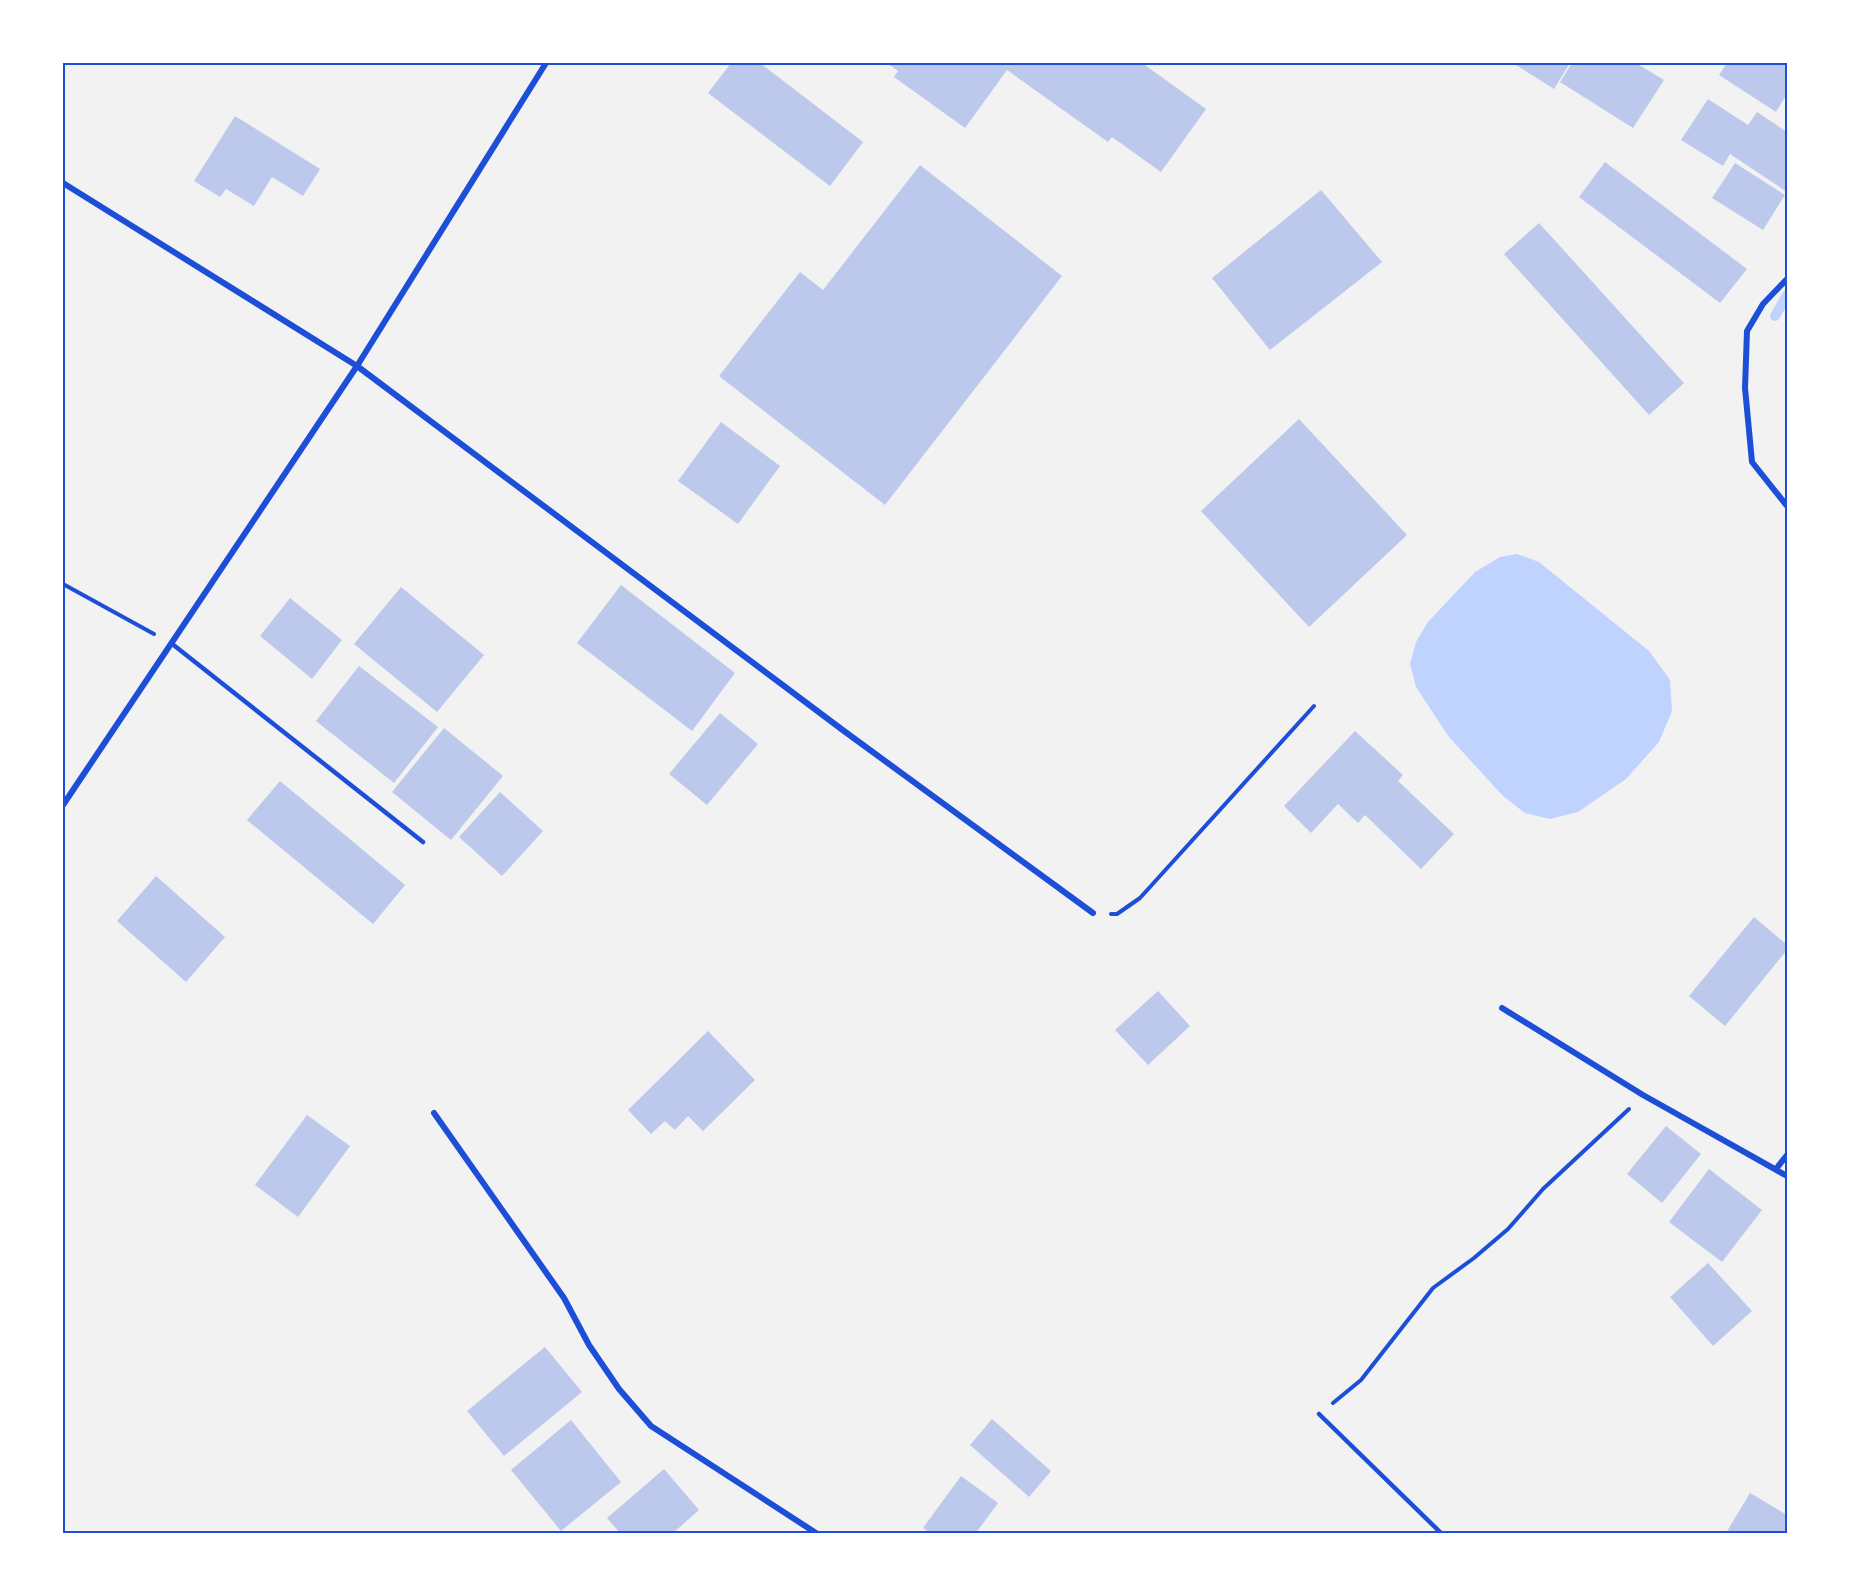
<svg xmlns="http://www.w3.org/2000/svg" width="1850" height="1596" viewBox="0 0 1850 1596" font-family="'Exo 2',sans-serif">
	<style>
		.water { fill: #bfd3fe }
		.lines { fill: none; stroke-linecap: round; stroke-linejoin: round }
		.stream { stroke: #bfd3fe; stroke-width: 10 }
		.building { fill: #bdc9ec }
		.path { stroke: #1d4ed8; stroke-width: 4 }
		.service { stroke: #1d4ed8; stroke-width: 4.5 }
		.minor { stroke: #1d4ed8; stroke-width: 6 }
		.neatline { fill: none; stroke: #1d4ed8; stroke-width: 2 }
	</style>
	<rect width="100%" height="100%" fill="#f2f2f2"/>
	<path class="water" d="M1517,554L1539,562L1649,651L1670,680L1672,711L1659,742L1626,779L1578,812L1550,819L1525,813L1503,796L1449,737L1416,687L1410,664L1416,642L1428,622L1475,572L1500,557Z"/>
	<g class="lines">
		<path class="stream" d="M1775,316L1787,295"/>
	</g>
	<path class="building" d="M731,63H760L863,142L830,186L708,93Z
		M887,63H1142L1206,109L1161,172L1112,137L1108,142L1007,70L965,128L894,77L898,71Z
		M1513,63H1570L1554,89Z
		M1572,63H1636L1664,80L1633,128L1560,82Z
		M1727,63H1787V94L1776,112L1719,75Z
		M1708,99L1748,125L1757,112L1787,132V192L1730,154L1723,166L1681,140Z
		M235,116L320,169L303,196L272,177L254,206L226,189L220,197L194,181Z
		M1605,162L1747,269L1720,303L1579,197Z
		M1735,163L1785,195L1763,230L1712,198Z
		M920,165L1062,276L885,505L719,376L800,272L823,290Z
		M1321,190L1382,262L1270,350L1212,278Z
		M1539,223L1684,383L1649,415L1504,254Z
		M1299,419L1407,535L1309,627L1201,511Z
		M721,422L780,466L738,524L678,481Z
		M621,585L735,673L692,731L577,643Z
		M401,587L484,655L437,712L354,644Z
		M290,598L342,640L312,679L260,636Z
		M359,666L438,727L394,783L316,721Z
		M720,713L758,744L707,805L669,774Z
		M444,728L503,776L451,840L392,792Z
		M1355,731L1403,775L1398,781L1454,834L1421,869L1365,815L1358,823L1338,804L1311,833L1284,806Z
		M280,781L405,885L373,924L247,820Z
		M500,792L543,831L502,876L459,837Z
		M156,876L225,937L186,982L117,921Z
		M1754,917L1787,945V950L1725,1026L1689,996Z
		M1158,991L1190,1026L1148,1065L1115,1030Z
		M708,1031L755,1080L703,1131L688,1116L675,1130L665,1121L651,1134L628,1110Z
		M307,1115L350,1146L298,1217L255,1185Z
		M1666,1126L1701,1154L1662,1203L1627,1174Z
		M1709,1169L1762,1210L1722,1262L1669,1222Z
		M1708,1263L1752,1311L1713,1346L1670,1297Z
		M545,1347L582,1392L504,1456L467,1411Z
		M992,1419L1051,1471L1029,1497L970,1445Z
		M571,1420L621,1482L561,1531L511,1470Z
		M664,1469L699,1510L673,1533H620L607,1518Z
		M961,1476L998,1503L976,1533H930L923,1528Z
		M1750,1493L1787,1515V1533H1726Z"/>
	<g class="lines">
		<path class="path" d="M63,584L154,634
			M1111,914H1117L1140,898L1314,706
			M1333,1403L1361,1380L1433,1288L1474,1258L1508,1229L1543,1189L1629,1109"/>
		<path class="service" d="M171,643L423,842
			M1319,1414L1441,1533"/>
		<path class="minor" d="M63,183L357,366L844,731L1093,913
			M1787,279L1763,304L1747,331L1745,388L1752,462L1787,506
			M63,805L357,366L546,63
			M1502,1008L1643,1095L1787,1176
			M434,1113L564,1298L589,1345L619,1389L651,1426L816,1533
			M1776,1169L1787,1155"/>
	</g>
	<rect width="1850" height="1596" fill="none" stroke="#ffffff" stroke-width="129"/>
	<rect x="64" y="64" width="1722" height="1468" class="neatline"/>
</svg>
